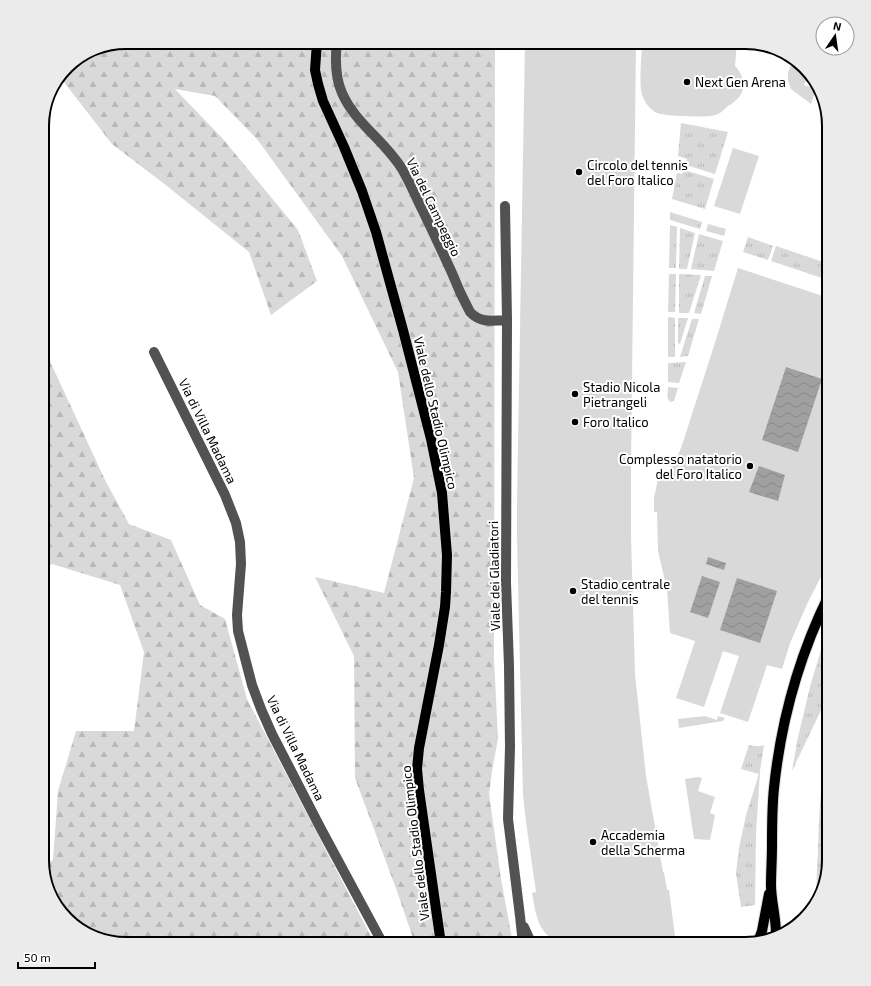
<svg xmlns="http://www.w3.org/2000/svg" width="871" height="986" viewBox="0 0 871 986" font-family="'Exo 2',sans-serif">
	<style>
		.grass { fill: url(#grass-tufts) }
		.forest { fill: url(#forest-firs) }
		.garden { fill: #d9d9d9 }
		.water { fill: url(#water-waves) }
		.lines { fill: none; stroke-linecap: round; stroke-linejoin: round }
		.major-casing { stroke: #dbdbdb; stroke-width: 12 }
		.minor { stroke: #525252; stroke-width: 10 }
		.major { stroke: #000; stroke-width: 10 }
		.poi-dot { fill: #000; stroke: #fff; stroke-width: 1.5 }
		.labels { text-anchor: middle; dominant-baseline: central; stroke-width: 4; stroke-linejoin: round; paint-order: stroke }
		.poi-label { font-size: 13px; fill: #000; stroke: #fff; text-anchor: start }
		.street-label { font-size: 13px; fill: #000; stroke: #fff }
		.rim { fill: none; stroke: #000; stroke-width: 2 }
	</style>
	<defs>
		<pattern id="grass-tufts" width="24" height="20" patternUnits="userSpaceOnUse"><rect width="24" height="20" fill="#d9d9d9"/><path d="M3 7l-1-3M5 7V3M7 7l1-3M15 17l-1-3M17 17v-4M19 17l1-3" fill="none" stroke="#b8b8b8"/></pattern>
		<pattern id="forest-firs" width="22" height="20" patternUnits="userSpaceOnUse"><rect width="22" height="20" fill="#d9d9d9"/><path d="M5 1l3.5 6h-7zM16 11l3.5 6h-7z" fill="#b8b8b8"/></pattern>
		<pattern id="water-waves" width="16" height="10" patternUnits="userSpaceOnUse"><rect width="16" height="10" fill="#a0a0a0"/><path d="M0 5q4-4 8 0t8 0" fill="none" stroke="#888"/></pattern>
	</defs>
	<rect width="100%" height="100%" fill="#fff"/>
	<path class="grass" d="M681,123L728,132L715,174L686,165L687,159L678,156Z
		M684,170L714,179L705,209L672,199L677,173L682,174Z
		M670,212L702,222L700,229L670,220Z
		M708,224L726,229L724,236L706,231Z
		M670,225L677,227L676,268H669Z
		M680,228L695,233L687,269H679Z
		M699,234L723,241L714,271L691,269Z
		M748,237L773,246L768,260L743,252Z
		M776,246L829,264V267L825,279L771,261Z
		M669,274H676L675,312H668Z
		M679,274L701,275L689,313H679Z
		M705,276H712L701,314L694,313Z
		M668,317L675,318V357H668Z
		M678,318H688L680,344L678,343Z
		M692,319H699L688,356L680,357Z
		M686,362L679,383L668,382V363Z
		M668,387L678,388L674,401L671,402C666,400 668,392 668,387Z
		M829,633V691L823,706L792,771L798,737L811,683L822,647Z
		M749,745C755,746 758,747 764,745L760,771L756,834L755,905L741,907L736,873L739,848L746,815L759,774L741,769Z
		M829,745V860L820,897L817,901C816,885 817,868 818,852C819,816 820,779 829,745Z"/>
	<path class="forest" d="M126,42H495L494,658L498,739L492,771L489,794L501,879L513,944H415L398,894L355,778L354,656L315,577L384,593L414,478L398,372L342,256L257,139L215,96L175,89L223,139L298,230L317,281L271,315L249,252L167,186L112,144L60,77L71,63L94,48Z
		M42,344L105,480L129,524L171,540L200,605L225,619L247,699L375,944H126L89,935L59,911L44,866L53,860L58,791L76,731H134L144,652L120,585L52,564L42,567Z"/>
	<path class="garden" d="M525,42H636L631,465V537L635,674L646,776L663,872H664L667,890H669L675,936L563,943C538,937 536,915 532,893L536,892L526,822L523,795L517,537V502Z
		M642,42H737L735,66C745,76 747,92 735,101C733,103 730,105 728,106C724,110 720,114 715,115C708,118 664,116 657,113C651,110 645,103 643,97C638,87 642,55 642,42Z
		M788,54L809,72L804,85L816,89L811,104L791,89L788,81V73L791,65Z
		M733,148L759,156L740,214L714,206Z
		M738,268L829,298V561L808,602L790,643L782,669L767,665L748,722L720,713L739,656L723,651L704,707L676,698L695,641L670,633L667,589L658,551L657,512H654V498L658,479H665L679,453L682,445L713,349Z
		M705,716L717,720L718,716L725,718L723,721L679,728L678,719Z
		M698,777L702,778L698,791L715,797L710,813L715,815L710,840L694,839L685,779Z"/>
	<path class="water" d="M786,367L822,379L798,452L762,440Z
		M759,466L785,475L778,501L749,492Z
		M708,557L726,563L724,570L706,564Z
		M702,576L720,582L708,618L690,612Z
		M737,578L777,591L760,643L720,630Z"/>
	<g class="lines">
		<g class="major-casing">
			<path id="major" d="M317,42L315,70L318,84L323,101L344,147L362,191L376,232L403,330L431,439L442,493L447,555L446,592L445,607L439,645L419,748L417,769L419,790L441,944
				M776,934C776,917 771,901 771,885C771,872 772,859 772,845C772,826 772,807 774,788C781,720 799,656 829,595
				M759,939L762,931L769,894"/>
		</g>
		<path class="minor" d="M337,42C335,59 335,77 342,93C355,123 385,141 402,169C408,179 413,190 418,201C430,225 441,249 452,273C457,286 463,299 470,312C480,323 492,321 507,320
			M505,206L507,320L506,583L509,666L510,747L508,819L520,916L523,944
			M154,352L225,495L236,523L240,542L241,564L237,615L238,631L252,685L261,709L272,734L321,829L383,944
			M524,927L529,938L533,944"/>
		<use href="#major" class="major"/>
	</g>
	<g class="poi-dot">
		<circle cx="687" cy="82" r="4"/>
		<circle cx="579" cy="172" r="4"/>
		<circle cx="575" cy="394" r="4"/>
		<circle cx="575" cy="422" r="4"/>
		<circle cx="750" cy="466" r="4"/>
		<circle cx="573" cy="591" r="4"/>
		<circle cx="593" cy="842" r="4"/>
	</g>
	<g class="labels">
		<g class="poi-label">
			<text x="695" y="82">Next Gen Arena</text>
			<text x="587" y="165">Circolo del tennis<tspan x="587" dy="15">del Foro Italico</tspan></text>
			<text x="583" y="387">Stadio Nicola<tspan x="583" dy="15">Pietrangeli</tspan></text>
			<text x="583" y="422">Foro Italico</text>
			<text x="742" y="459" text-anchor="end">Complesso natatorio<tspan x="742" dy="15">del Foro Italico</tspan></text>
			<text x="581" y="584">Stadio centrale<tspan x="581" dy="15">del tennis</tspan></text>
			<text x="601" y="835">Accademia<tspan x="601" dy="15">della Scherma</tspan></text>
		</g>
		<g class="street-label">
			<text transform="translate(434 207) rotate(64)">Via del Campeggio</text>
			<text transform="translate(436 413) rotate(77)">Viale dello Stadio Olimpico</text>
			<text transform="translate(208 431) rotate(64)">Via di Villa Madama</text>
			<text transform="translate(494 576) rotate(-91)">Viale dei Gladiatori</text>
			<text transform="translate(296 748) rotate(64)">Via di Villa Madama</text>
			<text transform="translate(415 843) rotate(-97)">Viale dello Stadio Olimpico</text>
		</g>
	</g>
	<path d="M0 0H871V986H0ZM126 49H745A77 77 0 0 1 822 126V860A77 77 0 0 1 745 937H126A77 77 0 0 1 49 860V126A77 77 0 0 1 126 49Z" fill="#ebebeb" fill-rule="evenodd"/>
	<path class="rim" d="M126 49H745A77 77 0 0 1 822 126V860A77 77 0 0 1 745 937H126A77 77 0 0 1 49 860V126A77 77 0 0 1 126 49Z"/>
	<g transform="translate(835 36) rotate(13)"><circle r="19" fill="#ffffff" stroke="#999999"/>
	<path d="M0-3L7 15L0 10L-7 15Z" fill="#000000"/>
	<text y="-6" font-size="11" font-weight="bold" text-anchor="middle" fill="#000000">N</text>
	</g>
	<path d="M18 962v6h77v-6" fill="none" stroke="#000000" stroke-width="2"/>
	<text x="24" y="962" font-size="12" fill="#000000" stroke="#ffffff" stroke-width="3" paint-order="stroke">50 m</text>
</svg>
